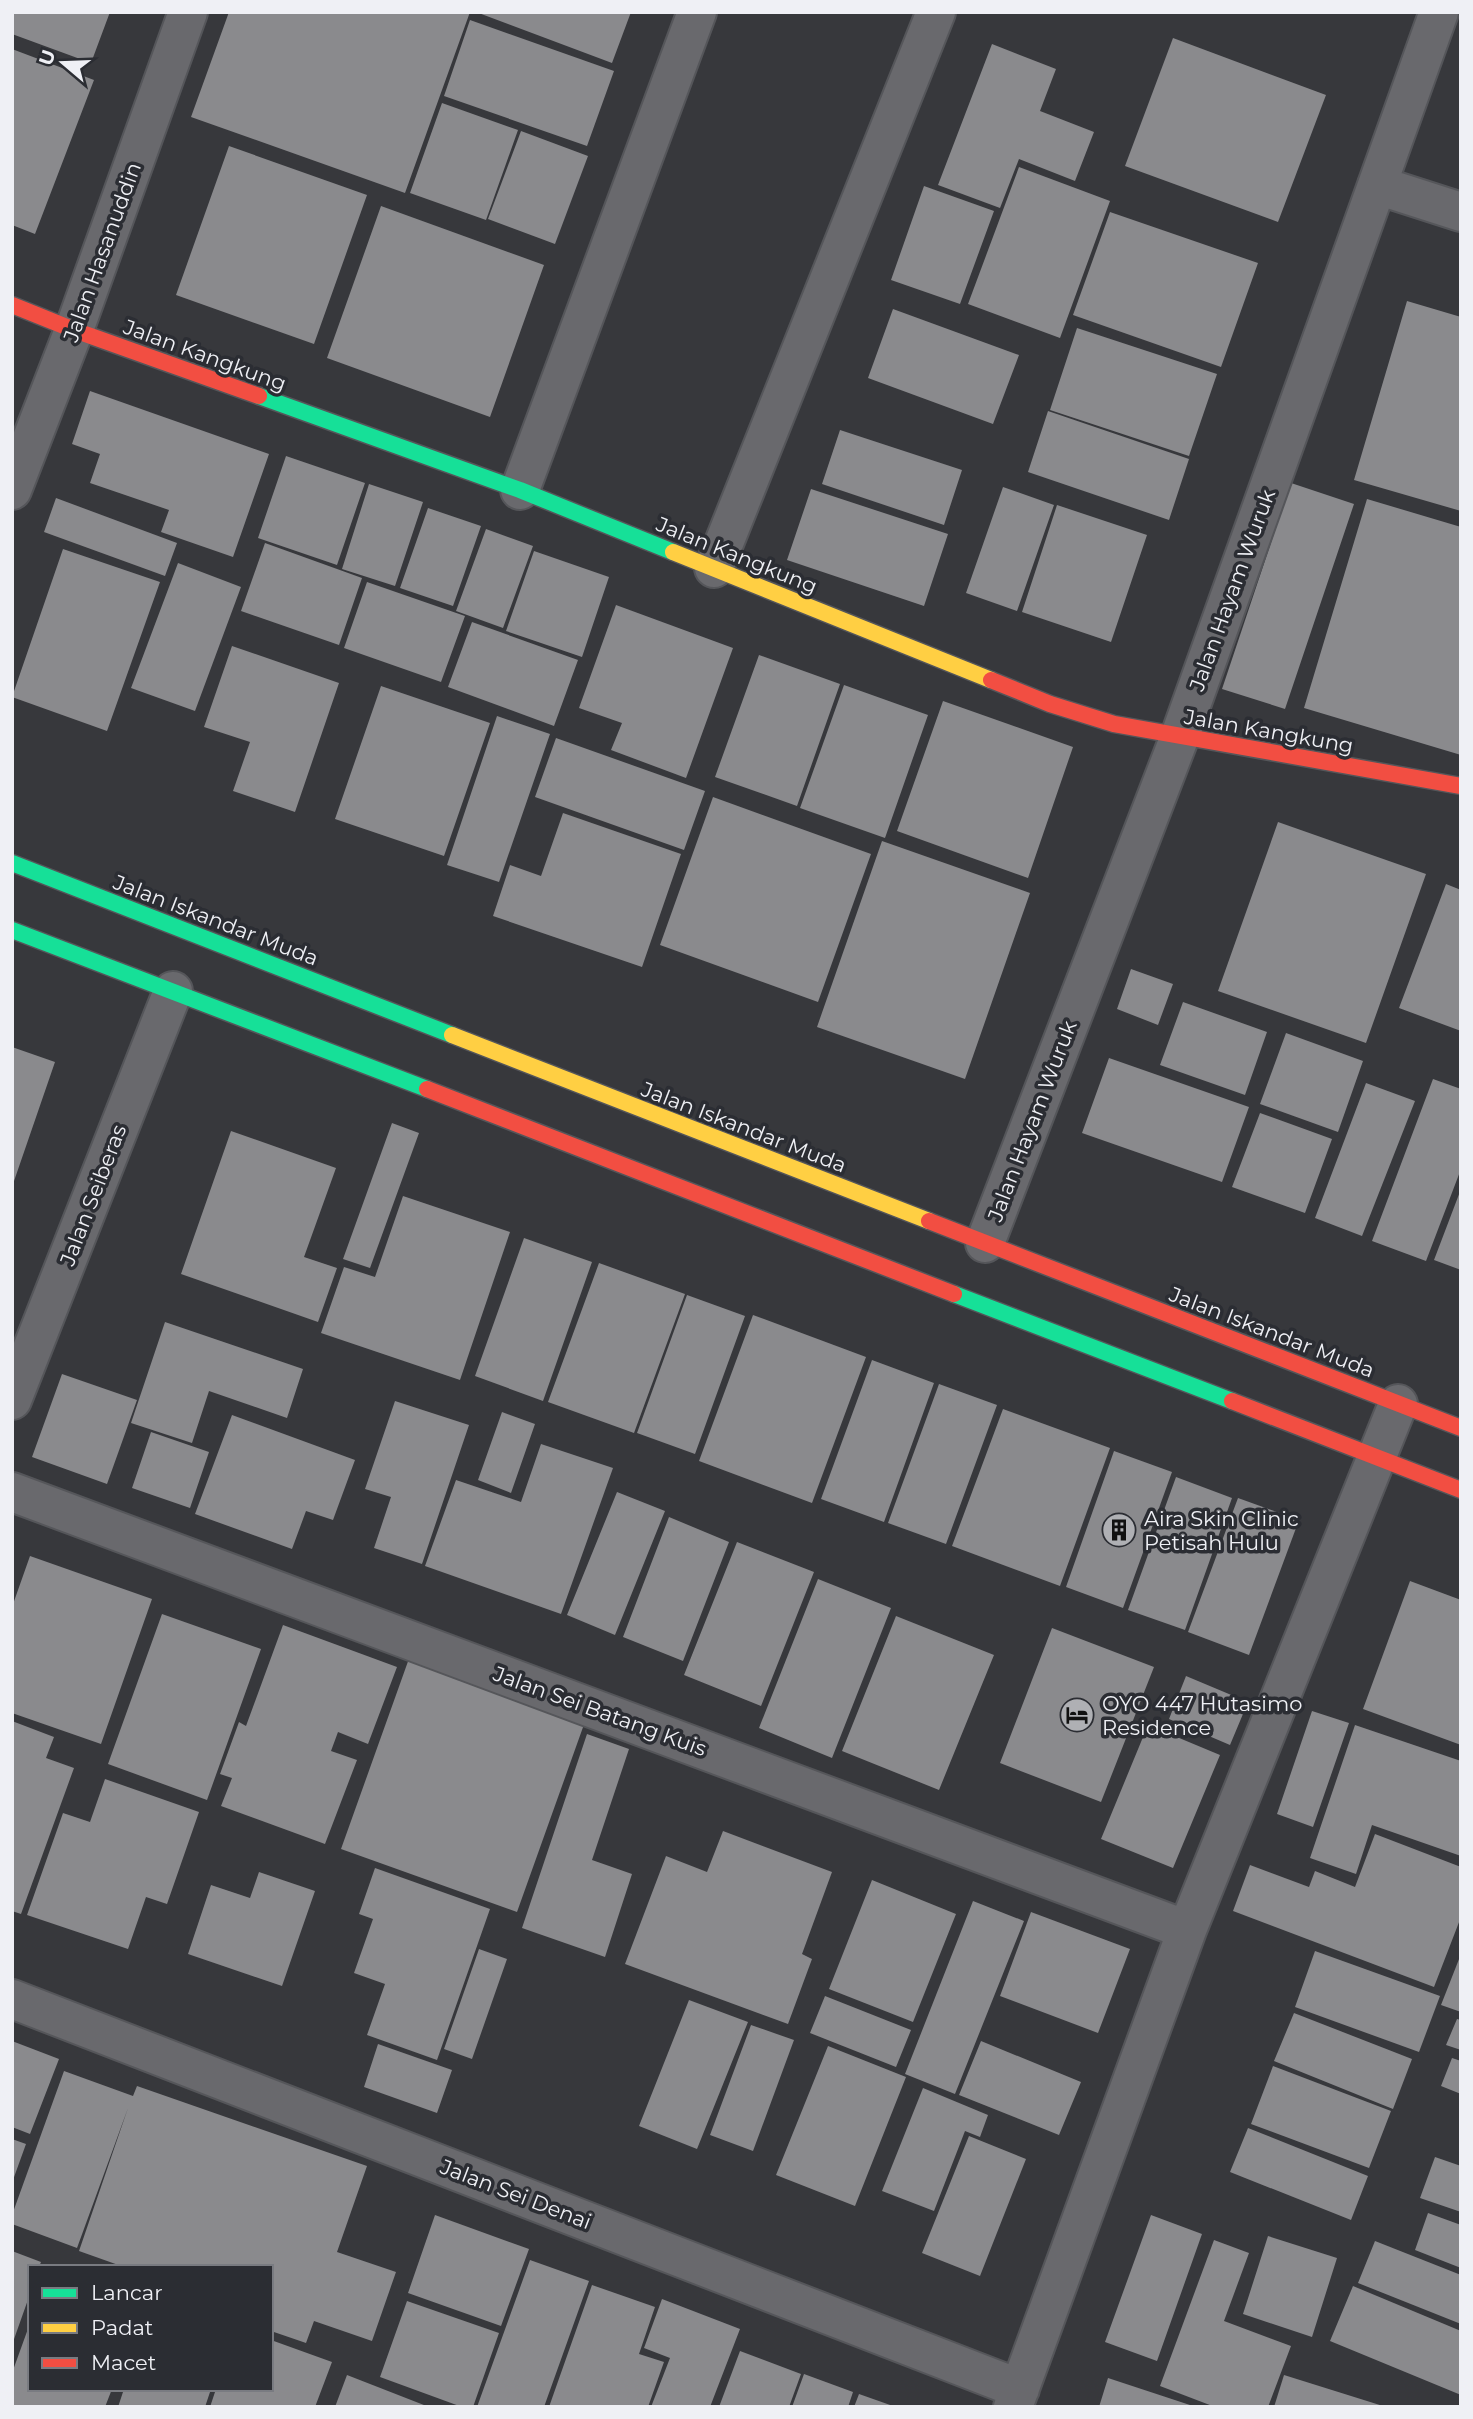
<svg xmlns="http://www.w3.org/2000/svg" width="1473" height="2419" viewBox="0 0 1473 2419" font-family="Montserrat,sans-serif">
	<style>
		.building { fill: #8a8a8d }
		.lines { fill: none; stroke-linecap: round; stroke-linejoin: round }
		.street-casing { stroke: #55565a; stroke-width: 42 }
		.fast-casing { stroke: #55565a; stroke-width: 19 }
		.slow-casing { stroke: #55565a; stroke-width: 19 }
		.jam-casing { stroke: #55565a; stroke-width: 19 }
		.street { stroke: #69696d; stroke-width: 38 }
		.fast { stroke: #16e098; stroke-width: 16 }
		.slow { stroke: #ffcf43; stroke-width: 16 }
		.jam { stroke: #f24e42; stroke-width: 16 }
		.labels { text-anchor: middle; dominant-baseline: central; stroke-width: 7; stroke-linejoin: round; paint-order: stroke }
		.street-label { font-size: 21px; fill: #eff0f5; stroke: #2b2d33 }
		.poi-label { font-size: 21px; fill: #eff0f5; stroke: #2b2d33; text-anchor: start }
	</style>
	<rect width="100%" height="100%" fill="#37383c"/>
	<path class="building" d="M12,12H110L91,63L12,34Z
		M229,12H470L405,193L191,117Z
		M476,12H631L612,63Z
		M470,20L614,71L587,146L444,96Z
		M1173,38L1326,95L1278,222L1125,166Z
		M992,44L1056,69L1040,111L1094,132L1075,181L1019,159L1000,208L938,185Z
		M12,49L94,80L35,234L12,225Z
		M442,103L518,130L486,220L410,193Z
		M521,131L588,156L555,244L488,219Z
		M229,146L367,195L314,344L176,295Z
		M1019,167L1110,201L1060,338L968,304Z
		M924,186L994,211L960,304L891,280Z
		M381,206L544,265L490,417L327,358Z
		M1110,212L1258,263L1221,367L1073,315Z
		M1407,301L1461,317V511L1354,480Z
		M893,309L1019,355L993,424L868,378Z
		M1077,328L1217,374L1189,456L1050,410Z
		M90,391L269,454L233,557L161,532L169,510L90,483L100,454L72,444Z
		M1048,411L1189,459L1169,520L1028,472Z
		M840,430L962,470L944,525L822,484Z
		M286,456L365,483L337,565L258,538Z
		M1291,483L1354,504L1285,709L1222,689Z
		M369,484L423,502L395,586L342,569Z
		M1003,487L1054,505L1017,611L966,593Z
		M811,489L948,534L924,606L787,560Z
		M56,498L177,543L165,576L44,532Z
		M1367,499L1461,527V755L1304,708Z
		M1057,505L1147,535L1111,642L1022,612Z
		M428,508L481,526L453,606L400,588Z
		M486,529L533,546L503,628L456,611Z
		M265,543L362,578L339,645L241,611Z
		M63,549L160,582L107,731L12,697Z
		M534,551L609,577L582,657L506,631Z
		M178,563L241,587L195,711L131,688Z
		M367,582L465,616L441,682L344,648Z
		M616,605L733,648L686,778L611,750L622,723L579,708Z
		M472,622L578,660L554,726L448,687Z
		M232,646L339,683L295,812L233,791L250,742L204,727Z
		M759,655L840,684L797,806L715,777Z
		M844,685L928,715L885,838L800,808Z
		M381,686L490,723L444,856L335,819Z
		M943,701L1073,747L1028,878L897,831Z
		M497,716L550,734L499,882L447,865Z
		M556,738L705,791L684,850L535,797Z
		M713,797L871,854L818,1002L660,945Z
		M563,813L681,854L642,967L493,916L510,865L541,876Z
		M1278,822L1426,874L1366,1043L1218,991Z
		M882,841L1030,893L965,1079L817,1027Z
		M1446,884L1461,890V1031L1399,1008Z
		M1131,969L1173,984L1158,1025L1117,1009Z
		M1183,1002L1267,1032L1245,1095L1160,1065Z
		M1286,1033L1363,1061L1338,1132L1260,1104Z
		M12,1047L55,1062L13,1184H12Z
		M1109,1058L1249,1107L1222,1182L1082,1133Z
		M1433,1079L1461,1089V1169L1426,1261L1372,1241Z
		M1366,1083L1415,1101L1362,1236L1315,1218Z
		M1260,1113L1332,1139L1305,1213L1232,1187Z
		M392,1123L419,1133L370,1268L343,1259Z
		M231,1131L336,1168L304,1257L337,1268L318,1322L181,1274Z
		M1461,1189V1270L1434,1260Z
		M403,1196L510,1232L460,1380L321,1333L344,1267L375,1277Z
		M524,1238L592,1262L543,1401L475,1376Z
		M599,1263L685,1294L634,1433L548,1402Z
		M687,1295L745,1316L695,1454L637,1433Z
		M753,1315L866,1357L812,1503L699,1461Z
		M165,1322L303,1369L287,1418L209,1391L192,1443L131,1423Z
		M872,1360L934,1383L884,1522L821,1499Z
		M62,1374L137,1400L107,1484L32,1457Z
		M939,1384L997,1405L946,1544L888,1523Z
		M395,1401L469,1425L422,1564L374,1548L391,1497L365,1489Z
		M1003,1409L1110,1448L1060,1586L952,1546Z
		M502,1412L535,1424L511,1493L478,1480Z
		M232,1415L355,1460L333,1520L306,1511L292,1549L195,1514Z
		M151,1432L209,1452L190,1508L132,1488Z
		M541,1444L613,1468L561,1614L425,1566L456,1480L521,1502Z
		M1114,1451L1172,1472L1123,1608L1066,1587Z
		M1176,1477L1232,1498L1185,1630L1128,1610Z
		M617,1492L665,1511L615,1635L567,1615Z
		M1238,1498L1299,1520L1249,1655L1188,1632Z
		M669,1517L729,1542L683,1661L623,1637Z
		M737,1542L814,1572L761,1706L684,1675Z
		M30,1556L152,1599L101,1744L12,1713V1607Z
		M818,1579L891,1608L832,1758L759,1728Z
		M1410,1581L1461,1600V1745L1363,1709Z
		M162,1614L261,1649L207,1800L108,1764Z
		M896,1616L994,1655L939,1790L842,1751Z
		M283,1625L397,1667L368,1744L338,1732L331,1751L357,1760L325,1844L221,1806L232,1778L220,1774L239,1722L246,1726Z
		M1052,1628L1154,1667L1101,1802L1000,1763Z
		M411,1653L587,1716L517,1912L341,1849Z
		M1186,1676L1248,1702L1230,1745L1169,1719Z
		M1312,1711L1349,1723L1313,1827L1277,1814Z
		M12,1721L54,1737L46,1758L74,1768L21,1914L12,1911Z
		M1148,1725L1220,1755L1173,1868L1101,1839Z
		M1355,1725L1461,1761V1856L1372,1825L1356,1874L1310,1858Z
		M587,1734L629,1749L592,1860L632,1874L605,1957L522,1928Z
		M105,1779L199,1812L167,1904L146,1897L128,1949L27,1915L63,1813L90,1822Z
		M723,1831L832,1872L802,1954L812,1959L788,2024L625,1964L666,1856L707,1872Z
		M1375,1834L1461,1867V1917L1434,1987L1233,1911L1250,1865L1309,1887L1315,1871L1355,1887Z
		M375,1868L490,1909L437,2060L367,2035L385,1984L354,1973L373,1919L359,1914Z
		M259,1872L315,1891L282,1986L188,1954L211,1885L250,1898Z
		M872,1880L956,1914L913,2022L829,1989Z
		M973,1901L1024,1921L955,2094L905,2074Z
		M1031,1912L1130,1949L1098,2033L1000,1996Z
		M479,1949L507,1959L472,2059L444,2049Z
		M1315,1951L1440,1996L1419,2052L1295,2007Z
		M1461,1954V2012L1441,2005Z
		M825,1996L911,2030L896,2067L810,2033Z
		M689,2000L748,2022L697,2149L639,2126Z
		M1294,2013L1412,2059L1393,2109L1274,2061Z
		M1457,2019L1461,2020V2050L1446,2045Z
		M751,2025L794,2040L753,2151L710,2135Z
		M12,2041L59,2059L30,2134L12,2127Z
		M981,2041L1081,2082L1059,2135L959,2095Z
		M378,2044L452,2070L437,2113L364,2087Z
		M828,2046L906,2077L855,2206L776,2175Z
		M1452,2058L1461,2061V2094L1441,2086Z
		M1273,2066L1391,2111L1369,2168L1251,2124Z
		M64,2071L133,2096L137,2086L367,2166L337,2252L396,2272L372,2341L314,2321L306,2343L271,2331V2267H124L79,2251L128,2108L77,2248L12,2224V2215Z
		M923,2088L988,2115L980,2137L965,2131L934,2211L882,2191Z
		M1248,2128L1368,2176L1351,2220L1230,2172Z
		M969,2136L1026,2159L980,2276L922,2253Z
		M12,2139L26,2144L13,2180H12Z
		M1435,2157L1461,2166V2212L1420,2198Z
		M1428,2213L1461,2225V2268L1415,2250Z
		M435,2215L529,2249L501,2326L408,2293Z
		M1151,2215L1202,2234L1157,2361L1105,2342Z
		M1268,2236L1337,2258L1312,2337L1243,2314Z
		M1214,2240L1249,2253L1224,2321L1291,2346L1268,2407H1215L1160,2386Z
		M1375,2241L1461,2275V2324L1358,2283Z
		M12,2251L41,2262L39,2267H30V2294L13,2342Z
		M530,2260L589,2281L544,2407H477Z
		M592,2285L655,2307L639,2354L664,2362L648,2407H549Z
		M1353,2286L1461,2331V2395L1330,2341Z
		M662,2299L740,2329L710,2407H651L670,2358L644,2348Z
		M407,2301L499,2333L473,2407H462L380,2377Z
		M29,2326L30,2389H112L105,2407H12V2373Z
		M271,2340L332,2362L315,2407H210L216,2389H271Z
		M740,2351L801,2374L789,2407H719Z
		M804,2374L853,2392L848,2407H792Z
		M347,2375L429,2407H335Z
		M1284,2375L1383,2406L1382,2407H1274Z
		M1108,2378L1193,2406L1192,2407H1099Z
		M124,2389H211L205,2407H118Z
		M859,2394L893,2406V2407H854Z"/>
	<g class="lines">
		<g class="street-casing">
			<path id="street" d="M1377,185L1461,212
				M12,490L74,330L188,12
				M520,490L697,12
				M714,568L936,12
				M985,1243L1180,736L1439,12
				M12,1400L173,991
				M12,1492L1187,1930
				M12,1999L1020,2389
				M1013,2407L1187,1930L1398,1404"/>
		</g>
		<g class="fast-casing">
			<path id="fast" d="M259,396L520,490L673,552
				M12,863L452,1035
				M12,930L427,1089
				M954,1294L1232,1401"/>
		</g>
		<g class="slow-casing">
			<path id="slow" d="M673,552L991,680
				M452,1035L929,1221"/>
		</g>
		<g class="jam-casing">
			<path id="jam" d="M12,305L74,330L259,396
				M991,680L1050,704L1114,724L1461,786
				M427,1089L954,1294
				M929,1221L1461,1428
				M1232,1401L1461,1490"/>
		</g>
		<use href="#street" class="street"/>
		<use href="#fast" class="fast"/>
		<use href="#slow" class="slow"/>
		<use href="#jam" class="jam"/>
	</g>
	<defs>
		<g id="building-disc" transform="scale(1.75)"><circle r="9.5" fill="#afb0b4" stroke="#2b2d33"/><path d="M-4-6H4V6H1V3H-1V6H-4ZM-2.5-4.3h1.7v1.8h-1.7ZM.8-4.3h1.7v1.8H.8ZM-2.5-1h1.7V.8h-1.7ZM.8-1h1.7V.8H.8Z" fill="#111"/></g>
		<g id="hotel-disc" transform="scale(1.75)"><circle r="9.5" fill="#afb0b4" stroke="#2b2d33"/><path d="M-6-4.5h1.5V1H6V5H4.5V3h-9V5H-6ZM-4 0a1.8 1.8 0 1 1 3.6 0ZM.5 0V-2.5h3Q6-2.5 6 0Z" fill="#111"/></g>
	</defs>
	<g fill-rule="evenodd">
		<use href="#building-disc" x="1119" y="1530"/>
		<use href="#hotel-disc" x="1077" y="1715"/>
	</g>
	<g class="labels">
		<g class="street-label">
			<text transform="translate(102 252) rotate(-70)">Jalan Hasanuddin</text>
			<text transform="translate(205 355) rotate(20)">Jalan Kangkung</text>
			<text transform="translate(737 555) rotate(22)">Jalan Kangkung</text>
			<text transform="translate(1232 590) rotate(-70)">Jalan Hayam Wuruk</text>
			<text transform="translate(1269 731) rotate(10)">Jalan Kangkung</text>
			<text transform="translate(216 920) rotate(21)">Jalan Iskandar Muda</text>
			<text transform="translate(1032 1121) rotate(-69)">Jalan Hayam Wuruk</text>
			<text transform="translate(744 1127) rotate(21)">Jalan Iskandar Muda</text>
			<text transform="translate(93 1195) rotate(-69)">Jalan Seiberas</text>
			<text transform="translate(1272 1332) rotate(21)">Jalan Iskandar Muda</text>
			<text transform="translate(600 1711) rotate(20)">Jalan Sei Batang Kuis</text>
			<text transform="translate(516 2194) rotate(21)">Jalan Sei Denai</text>
		</g>
		<g class="poi-label">
			<text x="1144" y="1518">Aira Skin Clinic<tspan x="1144" dy="24">Petisah Hulu</tspan></text>
			<text x="1102" y="1703">OYO 447 Hutasimo<tspan x="1102" dy="24">Residence</tspan></text>
		</g>
	</g>
	<rect width="1473" height="2419" fill="none" stroke="#eff0f5" stroke-width="28"/>
	<rect x="28" y="2265" width="245" height="126" fill="#2b2d33" stroke="#797b81" stroke-width="2"/>
	<rect x="42" y="2288" width="35" height="10" fill="#16e098" stroke="#797b81" stroke-width="2"/>
	<text x="91" y="2300" font-size="21" fill="#eff0f5">Lancar</text>
	<rect x="42" y="2323" width="35" height="10" fill="#ffcf43" stroke="#797b81" stroke-width="2"/>
	<text x="91" y="2335" font-size="21" fill="#eff0f5">Padat</text>
	<rect x="42" y="2358" width="35" height="10" fill="#f24e42" stroke="#797b81" stroke-width="2"/>
	<text x="91" y="2370" font-size="21" fill="#eff0f5">Macet</text>
	<g transform="translate(63 63) rotate(289)" stroke="#2b2d33" stroke-width="5" paint-order="stroke">
	<path d="M0-5L12 26L0 18L-12 26Z" fill="#eff0f5"/>
	<text y="-10" font-size="19" font-weight="bold" text-anchor="middle" fill="#eff0f5">U</text>
	</g>
</svg>
